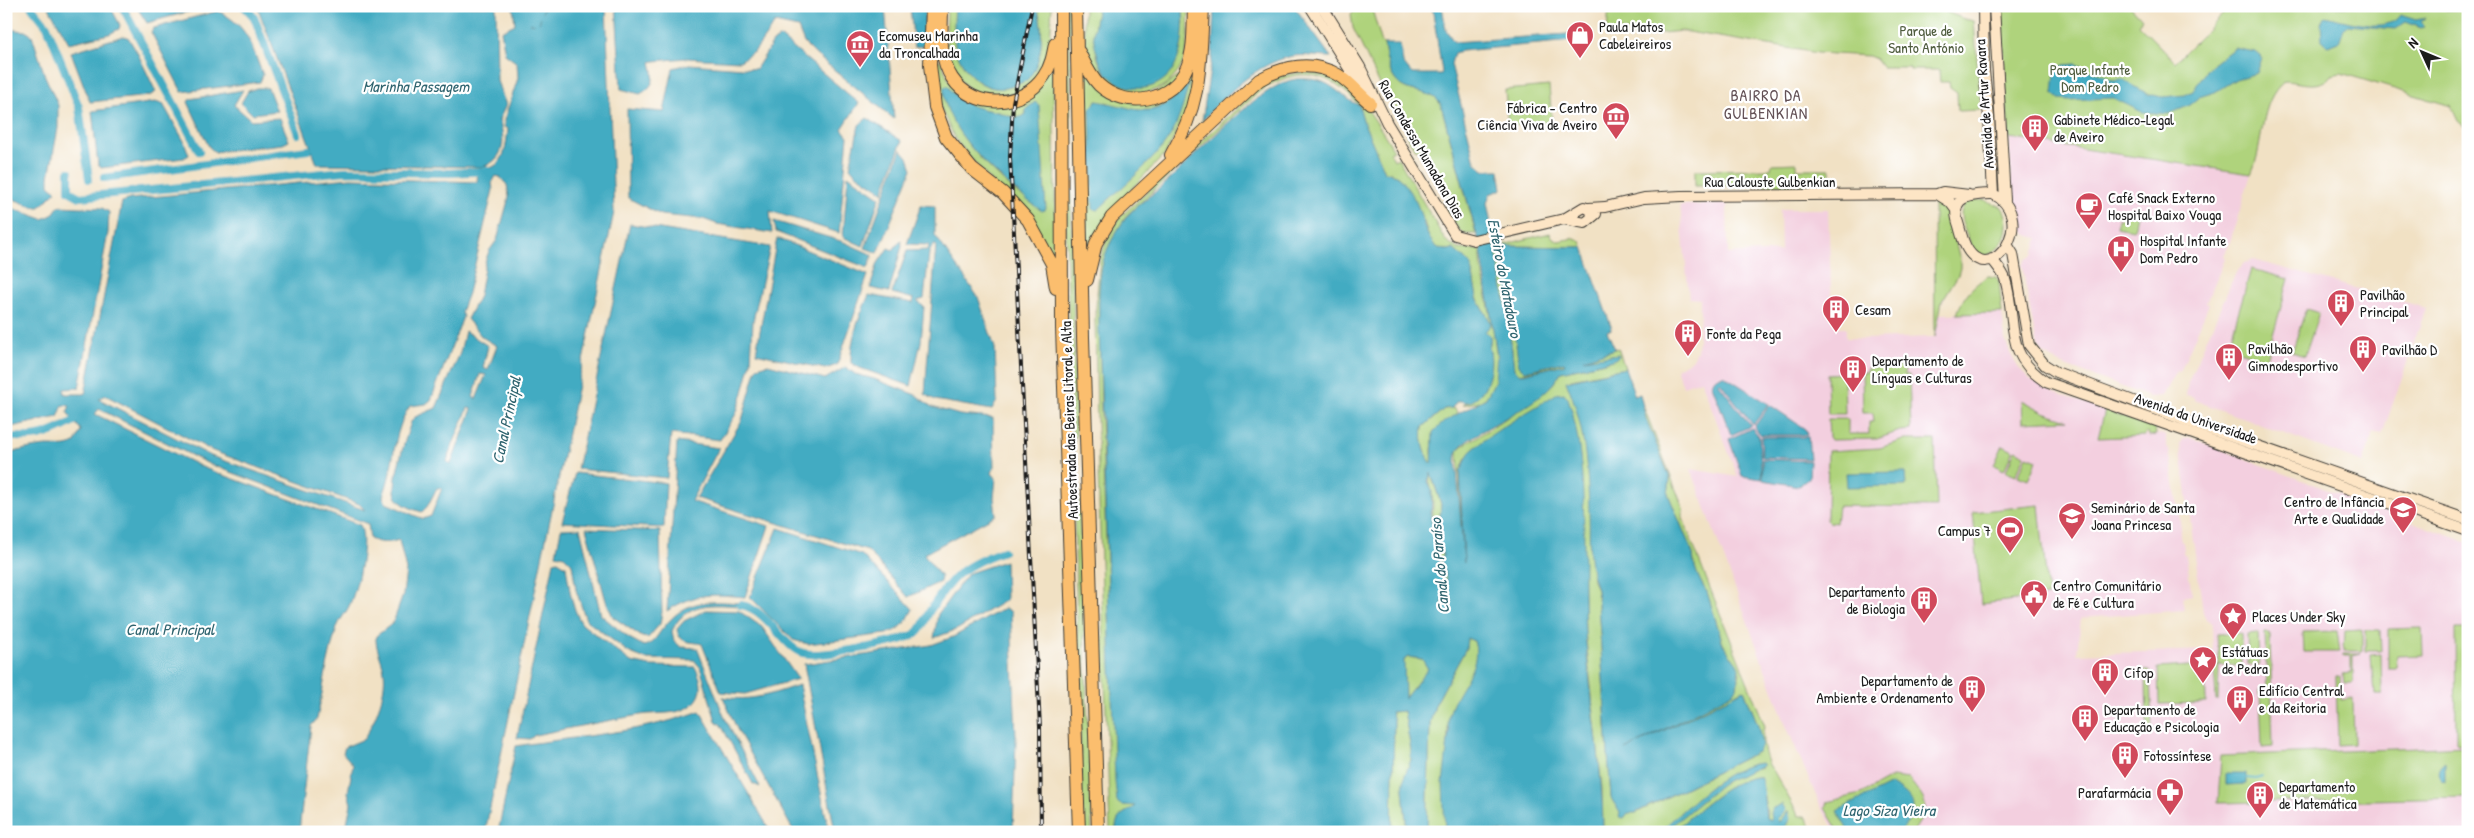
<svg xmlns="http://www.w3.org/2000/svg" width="2474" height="838" viewBox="0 0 2474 838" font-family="'Patrick Hand',sans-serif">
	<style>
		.built { fill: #f3cfdf }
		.green { fill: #afd37c; stroke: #66784c; fill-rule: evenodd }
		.water { fill: #42abc2; stroke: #2f646f; fill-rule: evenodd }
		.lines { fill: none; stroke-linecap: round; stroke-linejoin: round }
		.stream { stroke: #42abc2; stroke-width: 2 }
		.canal { stroke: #42abc2; stroke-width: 8 }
		.ferry { stroke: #2f646f; stroke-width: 1; stroke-dasharray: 6 5; stroke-linecap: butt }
		.secondary-casing { stroke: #3c3a35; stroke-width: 12 }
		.highway-casing { stroke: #3c3a35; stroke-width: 14 }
		.secondary { stroke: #fde5c5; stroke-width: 10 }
		.highway { stroke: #fbbe6e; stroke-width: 12 }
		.rail-casing { stroke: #1c1c1c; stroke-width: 4 }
		.rail { stroke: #fff; stroke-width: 2; stroke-dasharray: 5.5; stroke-linecap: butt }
		.labels { text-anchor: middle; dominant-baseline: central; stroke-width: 4.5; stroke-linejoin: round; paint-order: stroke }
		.poi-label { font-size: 15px; fill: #1c1c1c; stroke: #fff; text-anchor: start }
		.park-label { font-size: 15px; fill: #4f5c3e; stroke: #fff }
		.street-label { font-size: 15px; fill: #1c1c1c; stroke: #fff }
		.water-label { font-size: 16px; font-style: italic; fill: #2f646f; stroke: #fff }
		.neighbourhood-label { font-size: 16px; letter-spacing: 1px; fill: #635156; stroke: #fff }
	</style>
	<rect width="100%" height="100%" fill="#fff"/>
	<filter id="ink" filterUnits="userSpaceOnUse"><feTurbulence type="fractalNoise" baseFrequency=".02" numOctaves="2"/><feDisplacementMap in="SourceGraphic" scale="10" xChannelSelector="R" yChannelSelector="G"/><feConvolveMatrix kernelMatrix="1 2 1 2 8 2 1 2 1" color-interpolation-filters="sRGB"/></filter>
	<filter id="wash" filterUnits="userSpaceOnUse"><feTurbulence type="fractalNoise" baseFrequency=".0096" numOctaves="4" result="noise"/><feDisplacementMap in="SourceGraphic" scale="20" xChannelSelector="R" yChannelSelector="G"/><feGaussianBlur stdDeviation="1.12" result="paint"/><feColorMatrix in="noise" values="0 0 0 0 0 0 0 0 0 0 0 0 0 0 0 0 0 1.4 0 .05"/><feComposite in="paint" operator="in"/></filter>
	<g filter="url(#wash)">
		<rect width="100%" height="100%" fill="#f1e1c4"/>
		<path class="built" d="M2009,138L2251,174L2230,242L2223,255L2225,259L2206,303L2209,304L2180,372L2176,371L2162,396L2150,397L2060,364L2043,353L2036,342L2022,265L2026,259L2033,256L2038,238L2027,235L2020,227L2012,196Z
			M1934,200L1950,213L1960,260L1958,275L1949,287L1938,314L2002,313L2005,340L2010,353L2018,367L2030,379L2053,392L2105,410L2099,438L2166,434V447L2169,450L2181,528L2180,532L2184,547L2183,553L2186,555L2192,595L2183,597L2185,610L2081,618L2077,654L2213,650L2212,623L2206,619L2203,612L2180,444L2182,439L2188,437L2468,543V832H1836L1820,805L1785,723L1691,469L1738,477L1701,380L1683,386L1676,369L1693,359L1697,351L1700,314V299L1689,298L1680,205L1727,204L1728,254L1781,251L1780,209H1828L1832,316L1836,317V328H1846V338L1866,339L1935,337Z
			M2254,260L2426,308L2382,435L2374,433L2363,463L2194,400V397L2186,395L2188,382L2236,272L2244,263Z"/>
		<path class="green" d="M947,6H955C955,20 953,35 956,49C964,76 988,97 1016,85C1020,83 1024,82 1026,80C1044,62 1044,28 1037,6H1052C1050,26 1053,53 1042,71C1020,105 970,106 952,67C944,48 947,26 947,6Z
			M1066,6H1071L1070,149L1076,432L1074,443L1072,433L1066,228Z
			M1084,6H1098C1095,31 1091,54 1106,75L1184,24L1183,6H1189C1188,25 1190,49 1181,67C1165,99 1111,105 1093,70C1083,50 1084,28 1084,6Z
			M1358,6H1371L1382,43L1384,44C1386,56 1388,72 1397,82C1408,95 1432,88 1441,105L1476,234H1465L1459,230L1447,213V197L1442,183L1423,153L1414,148L1408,139L1407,127L1402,114L1386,97L1353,28L1351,14Z
			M1609,6H1932L1964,19L1974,21L1981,110L1958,111L1957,93L1950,88L1949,82H1940L1939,70H1910V67H1882L1876,59L1869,56L1818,53L1682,31L1631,36L1630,31H1607Z
			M2001,6H2130L2142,19L2138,24L2175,62L2223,14L2217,6H2427L2447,10L2468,9V130L2458,121L2451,106L2341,73L2331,75C2321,90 2300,82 2285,81C2258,101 2265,145 2251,174L2009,138Z
			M940,60L949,80L998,105L1053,68L1056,259L955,139L941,109L935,61ZM948,86C960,105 976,108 997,112C1007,114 1016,122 1026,114V109L1035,103L1039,105L1019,195C988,167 949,134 944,89Z
			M1194,66L1190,105L1166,153L1115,206L1087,259L1082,70L1140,103ZM1189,84L1172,133L1153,156L1098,210L1094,209L1090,108L1106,102L1130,110H1151L1167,104Z
			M1310,72C1317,74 1326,75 1333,78C1360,92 1378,125 1394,150L1390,152L1394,160L1398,158L1445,240L1458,249L1481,250C1478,283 1515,378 1484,399C1478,403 1471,403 1463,405C1467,401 1475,400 1480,394C1490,382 1493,362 1489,348C1490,341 1493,335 1485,332L1490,321L1477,298L1471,264L1453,249L1446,250L1439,249L1429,239L1424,221L1391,172L1385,173C1380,158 1359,117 1360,106C1329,71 1299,65 1260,91L1127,215L1110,243L1103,262L1099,301L1101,419L1117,801L1135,806C1125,814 1115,815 1116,832H1110L1098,471L1095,318L1100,259L1106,242L1120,217L1261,86C1277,75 1291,73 1310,72Z
			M1549,86L1552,122L1508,126L1505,90Z
			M1797,163V169H1830V185L1695,186V170L1771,169L1772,164Z
			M1934,200L1947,206L1960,260V268L1958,275L1942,301L1935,337Z
			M1985,200L2002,207C2013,224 2005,251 1984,256L1974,250C1968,236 1953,214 1967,202Z
			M2128,212L2137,214L2134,230L2116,227L2118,219Z
			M1550,233L1552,237L1558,241L1575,238L1581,241L1583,247L1505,246L1501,254L1525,371L1564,362L1565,364L1518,374L1514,369L1508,315L1495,247Z
			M2251,269L2289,279L2266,359L2228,348Z
			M1988,276L1996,277L1999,281L2002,313L1957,314C1963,296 1972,286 1988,276Z
			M2306,309L2319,313L2305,356L2292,352Z
			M1618,348L1625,368L1571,379L1566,383C1591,412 1591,540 1593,581L1597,589L1611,798C1618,809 1622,812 1636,813L1757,752L1761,745L1758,725L1744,690L1615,755L1733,691L1737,687L1740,672L1723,644L1707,592C1700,583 1693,566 1693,554L1668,494L1670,478L1646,419L1643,405L1683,508V518C1709,588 1738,657 1765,726C1759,734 1766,765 1773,770L1799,816H1805L1814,832H1786L1784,829L1787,812L1779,822L1777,819L1768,821L1766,818L1767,813L1760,777C1732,776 1694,815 1672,832H1663C1693,807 1723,774 1762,767L1753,764L1715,783L1659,832H1603L1602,788L1585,630L1580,456L1559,393L1487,440L1467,456L1460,471L1463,563L1458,451L1462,446L1495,426L1553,384L1561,372L1613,360L1583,359Z
			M1914,366V368L1904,369L1905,375H1909L1911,430L1900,431L1877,439L1831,440L1829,437L1828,419H1848V434H1869V422H1874L1873,413H1863L1862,372H1867V368Z
			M1844,373L1845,414H1828L1827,374Z
			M2022,400L2044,412L2068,420L2023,422Z
			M1452,408L1456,410L1457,415C1445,421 1434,435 1432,449C1431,455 1435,459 1432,465C1424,452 1421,441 1423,427L1444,409Z
			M2105,410L2155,427L2156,435L2149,436L2148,432L2145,433V436L2098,438Z
			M1903,440H1935L1937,507L1838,506L1836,523L1829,522L1827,520L1828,451L1880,448Z
			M2003,445L2013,450L2004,470L1994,465Z
			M2015,450L2025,455L2016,475L2006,471Z
			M2027,456L2037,460L2028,480L2018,476Z
			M1075,465L1078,475L1092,832H1083L1073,476Z
			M1430,472L1441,504L1439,530L1434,529C1432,520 1433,514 1433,505C1433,493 1428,484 1430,472Z
			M2039,505L2048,596L1981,604L1973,512Z
			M1434,541H1439L1443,556L1441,558L1446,579L1444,585Z
			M1443,589L1450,594L1452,601L1445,607H1442Z
			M2422,628L2423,655L2397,656L2396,668H2388V629Z
			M2455,629H2468V743L2457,744L2456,741Z
			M2362,630V651H2344L2345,631Z
			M2365,630H2380L2381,651H2365Z
			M2337,631L2340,652H2304L2303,632Z
			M2241,633L2242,665H2219L2218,700H2216L2214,665H2219L2217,634Z
			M2258,633L2259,665H2248L2247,634Z
			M2265,633H2270L2273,747L2262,748L2260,690H2267Z
			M1467,638L1474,641C1476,647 1478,654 1476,660C1468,684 1452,702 1448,727L1445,832H1427L1430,723L1435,705L1466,648Z
			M2343,654H2361L2353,656V683H2344L2343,674L2351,673V656H2343Z
			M2381,654L2382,695H2374L2371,655Z
			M1408,657L1422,659L1428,669L1405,698L1403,665L1404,660Z
			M2205,665L2206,703L2159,704L2158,668Z
			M2150,670L2152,734H2147L2146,674L2144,671Z
			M2336,676H2340L2341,700L2353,698L2354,744L2338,745Z
			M1404,711L1411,750V760L1403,789L1407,832H1392L1394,720L1391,712Z
			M2468,746V798L2218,803L2221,756Z
			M1892,777L1909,779C1927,803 1932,804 1913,832H1839L1825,808L1827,802L1861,794Z"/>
		<path class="water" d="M48,6H110L120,25L119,29L109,34L69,43Z
			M136,6H209L147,23Z
			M257,6H496L497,81L506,105L499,120C506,140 505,160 482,167L317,164Z
			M513,6H606L614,212L485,832H345L351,804L348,792L353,765L343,753L345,747L364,739C375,721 387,692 384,671C382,659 375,648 376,636L393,623L403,595L406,570L399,540C388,543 381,544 370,539L368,524L207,463L99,409L95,414L204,468L360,525C368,541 357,588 350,604C346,614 339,619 336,631C327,660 323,690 317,719L311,726L299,832H6V455C19,450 33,447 47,446C58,446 65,448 75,443L81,430L67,412L70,406L63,405L58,417L6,428V206L43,219L52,215L59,206L102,208L109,212L108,233L79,388L64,389L65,394H85L122,202L130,199L351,178L477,182L478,170C505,169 505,152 508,129L504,127V120L518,78L517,63L505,54L501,31L515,24ZM496,176L500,177L507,185L509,197L497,240L489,251L485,262L479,296L467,319L482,337L497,346L488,370L483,368L488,346L465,331L460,353L436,408L415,417L411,422C406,437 391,483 396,496C399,504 414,510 422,512L427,507L437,488H442L431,516L423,519L386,503L383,496C395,467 392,432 410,406L426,404L431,400L463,317L461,312L468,293L493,190L492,183ZM480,374L486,375L476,399L473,397ZM105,395L213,451L359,504L365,510L211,456L99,399ZM468,408L472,409L451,464L447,462L449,454Z
			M616,6H885L894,119L815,54L804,43L798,28L775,23L755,51L740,61L686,58L654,61L651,62C655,78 655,86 640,94L621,89Z
			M910,6H925L924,46L914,47Z
			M955,6H1037C1044,28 1044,62 1027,80C1024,82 1020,83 1016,85C989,97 964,76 956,49C953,35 954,20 955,6Z
			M1098,6H1183C1184,27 1184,48 1174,67C1156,101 1106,92 1098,56C1097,51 1094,46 1094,41C1093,30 1096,17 1098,6Z
			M1214,6H1294L1331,57C1316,57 1299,53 1285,58C1251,68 1226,96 1202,121L1212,57Z
			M1432,6H1442L1446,30L1454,42L1582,33L1583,40L1461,51L1454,53L1451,64L1475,162L1484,170H1499L1502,189L1490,194L1487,203L1508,315L1514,369L1518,373L1523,374L1565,364L1564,362L1525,371L1519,366L1509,296L1501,254L1505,246L1583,247L1612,329L1607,331L1615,349L1583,359L1618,354L1619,356L1613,360L1561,372C1543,406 1491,421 1462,445C1458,449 1457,453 1456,459L1464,563L1460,471C1466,465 1465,457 1471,451C1494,430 1529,412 1556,394L1564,393L1568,398C1591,467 1581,559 1585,632C1590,699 1603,765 1603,832H1445L1443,783L1449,732C1441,699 1485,673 1474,641L1467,638L1466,648L1435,705L1430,723L1427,832H1407L1403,789L1405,775L1411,760V750L1404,711L1391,712L1394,720L1392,832H1116C1115,814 1125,814 1135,806L1121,805L1117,802L1115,781L1099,329C1099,303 1097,274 1107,250C1113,237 1120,225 1129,214C1140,202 1155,193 1167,182C1195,156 1261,83 1296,79C1331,76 1334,93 1360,106C1359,117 1380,158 1385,172L1397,175C1403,183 1410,191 1415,200C1424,216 1426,257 1453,249L1471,264L1477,298L1490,321L1491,324L1485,332C1493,335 1490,341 1489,348C1494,365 1489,392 1471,401C1465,404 1463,400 1457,401L1452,408L1444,409L1423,427C1421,441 1424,453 1432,464L1433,432L1445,421L1486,398L1495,381L1497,355L1481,250L1441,105C1432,88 1408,95 1397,82C1388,72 1386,56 1384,44H1400L1403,63L1412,74H1441L1442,72ZM1431,473L1441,504L1439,530L1434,529L1431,519L1432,491L1428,481ZM1435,541L1439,542L1443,556L1441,560L1446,579L1444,585ZM1444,589L1450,594L1452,601L1445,607H1442ZM1408,657L1422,659L1428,669L1405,698L1404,660Z
			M218,11C250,27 250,44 263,75L260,82L182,92L151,32L154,28Z
			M2400,15L2416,20L2425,18L2420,22L2424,26L2421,28L2406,22L2395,29L2348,25L2344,28L2339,42L2329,46L2322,40L2321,23L2325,16C2344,20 2388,35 2400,15Z
			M6,29L25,31L32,35L45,76L58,105V128L49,177V185L56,191L40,207H33L6,196Z
			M123,36L128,37L138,54L156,92L149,96L90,102L71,52Z
			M780,37L859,103L842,129L848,136L839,233L770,211L772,233L717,224L703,219L661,215L628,198L627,109L664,112L673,68L689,64L756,69L773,42Z
			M2234,48L2255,52L2262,58L2257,73L2236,79L2215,92L2199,97L2188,106L2169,114L2142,112L2113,98L2069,100L2059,99L2053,93L2055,73L2058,68L2064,65L2076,64L2113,80L2122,79L2148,94L2162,97L2185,95L2193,91L2207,69Z
			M1189,83C1185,99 1181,115 1173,131C1158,159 1121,187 1098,210L1093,209L1090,108L1097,101C1144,109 1152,124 1189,83Z
			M948,86C960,105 976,108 997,112C1007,114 1016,122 1026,114V109L1035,102L1039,105L1046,209L1042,211L1039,209C1008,186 940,130 944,87Z
			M257,88H268L277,111L252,114L241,103L248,91Z
			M243,90L234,105L251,120L280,118L289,141L283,144L215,152L209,147L188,102L190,99Z
			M155,102L163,104L184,141L189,155L184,158L101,168L98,165L92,111Z
			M867,118L902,141L883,192L856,174L850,167L859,125Z
			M901,149L908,157L912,169L878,253L865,248Z
			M848,175L880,197L863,246L843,237Z
			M921,205L935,206V235L978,297L995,348L997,401L992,410L935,400L925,394L936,245H933L929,253L924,299L917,301L924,307L921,342L911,386L860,368L851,363C850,340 859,316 869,295L913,303L914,299L892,293L907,251L928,250L929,245L907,244Z
			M774,221L844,242L873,255L868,268L776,232Z
			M630,224L770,247L753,321L751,362L742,396L736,414L720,440L671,434L667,478L577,469Z
			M777,238L868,275L837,365L825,369L756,353Z
			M901,240L902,246L889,292L870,288L878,263L888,248L893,250Z
			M768,364L825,379L846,367L855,374L874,379L916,395L932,407L960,415L993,418L994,468L992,473L996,478L994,498L996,515L924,554L941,577L940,582L908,597L868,551L696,498L742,420L757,367Z
			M1625,368L1635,396L1640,394L1646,419L1670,478L1668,494L1693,554C1693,566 1700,583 1707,592L1723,644L1739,667L1737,687L1733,693L1625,750L1744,690L1758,725L1762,745L1757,752L1635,813H1628L1624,818L1619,817L1620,813L1611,798L1597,589C1587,566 1590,537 1589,513C1588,468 1584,422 1566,381Z
			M1723,375L1769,404L1753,425L1720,382L1719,384L1751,426L1731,435L1712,385L1714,379Z
			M1770,405L1805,429L1807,435H1761L1754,427Z
			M1752,428L1759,436L1762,479L1742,476L1729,439Z
			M1761,437H1808L1810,459L1762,457Z
			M677,442L719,448L691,501L769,526L745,597C711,594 697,592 667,611Z
			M1762,459L1810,461L1809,478L1799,486L1763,480Z
			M1905,472L1906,486L1847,487L1846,473Z
			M575,473L666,483L664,528L562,522Z
			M580,528L601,615L629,638L644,646C655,643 657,635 664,627C687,598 708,601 743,603L740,606C712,604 686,601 672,631L674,641L681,647L697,648L724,716L760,787L753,784L721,725L716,721L700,667L694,660L645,659L628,652L586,620L576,590L572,564L564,556L556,554L561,529Z
			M586,528L660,531L662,612L660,624L648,638L642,637L613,617L606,601Z
			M778,528L862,555L913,609C906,623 901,630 886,634L808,644L793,640L750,597Z
			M558,561L566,566C569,585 571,607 582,624L631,662L650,666L695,667C702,680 705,694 692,705C679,716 656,712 640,715C605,721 570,728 535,735L530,739L517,738L554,562Z
			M1005,561L1006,600L958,629L934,638L938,614L960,584L969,573Z
			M1005,608L1011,612L1016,738L1013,832H835L804,664L931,645L953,637Z
			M706,610L739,611L762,627L798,679L745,694L721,692L702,644C690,641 679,644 677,629L684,621Z
			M799,685L829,832H794L737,729L723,697C751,702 772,694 799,685Z
			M700,711L771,832H498L516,746C577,736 642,733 700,711Z
			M2445,762V782L2441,780C2436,773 2438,767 2445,762Z
			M1761,763L1764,765L1724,782L1664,832H1659C1685,809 1725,766 1761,763Z
			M2226,773H2246V784L2226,785Z
			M1756,777H1760L1762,780L1766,818L1771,820L1770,813L1773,808L1782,804L1786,810L1777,819L1779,822L1788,811L1790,819L1784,829L1786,832H1672C1695,814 1728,780 1756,777Z
			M1891,784C1918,798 1919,810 1900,832H1849L1837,811Z"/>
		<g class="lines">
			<path class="stream" d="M2246,778L2257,779L2262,777"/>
			<path class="canal" d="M31,6L47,26L79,107L89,179
				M122,6L199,151
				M244,6L254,17L298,134
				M69,172V191L80,197L345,171L449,173L488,171
				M104,178L308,150
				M6,438C15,436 22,438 31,437C45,436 62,428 74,421
				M741,605C768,609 783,648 803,653C818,658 906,643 918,632C924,626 926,616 931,609C953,574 965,565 1003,551"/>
			<path class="ferry" d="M529,23L539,24L544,6"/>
		</g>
	</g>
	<g filter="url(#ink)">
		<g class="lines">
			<g class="secondary-casing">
				<path id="secondary" d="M1310,6L1365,94
					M1322,6L1360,67L1387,123L1455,235L1474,240L1564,219L1584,207L1591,210L1592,217
					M1983,6L1984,71L1989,117L1993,194
					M1994,6L2005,200
					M1937,194L1950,202L1956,210
					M1993,194C2035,215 2000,277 1974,257C1965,250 1962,237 1959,226C1948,195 1970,195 1993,194Z
					M1589,208L1605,207L1644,198L1681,196L1937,194L1943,192L1969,195
					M1564,219L1585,223L1596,214
					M2008,246L2013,254L2029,345L2045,365L2056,372L2184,420L2468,520
					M1992,259C1996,265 2003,272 2005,279C2018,321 2002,353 2046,382L2468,531"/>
			</g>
			<g class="highway-casing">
				<path id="highway" d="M932,6L930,65L935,107L946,137L972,169L1003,193L1028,220L1052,264L1056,288
					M942,6C942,30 938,57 952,78C974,111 1023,108 1044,76C1051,66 1053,55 1055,44
					M1061,6L1062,328L1079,832
					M1076,6L1083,337L1098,832
					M1079,52C1085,64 1090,76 1099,85C1126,110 1173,102 1187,67C1195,48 1193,26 1194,6
					M1171,155C1202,102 1200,65 1203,6
					M1087,280L1096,243L1112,217L1259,80C1283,66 1312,60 1338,75C1350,82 1359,94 1370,103"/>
			</g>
			<use href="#secondary" class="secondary"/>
			<use href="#highway" class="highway"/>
			<g class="rail-casing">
				<path id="rail" d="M1032,6L1013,103L1010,157L1040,727L1041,832"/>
			</g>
			<use href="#rail" class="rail"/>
		</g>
	</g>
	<defs>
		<g id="shop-pin" transform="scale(1.4375)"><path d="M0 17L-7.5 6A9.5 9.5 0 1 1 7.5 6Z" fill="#d1495b" stroke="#fff"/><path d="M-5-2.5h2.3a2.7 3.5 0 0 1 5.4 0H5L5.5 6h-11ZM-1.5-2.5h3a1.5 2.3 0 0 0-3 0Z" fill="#fff"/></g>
		<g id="museum-pin" transform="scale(1.4375)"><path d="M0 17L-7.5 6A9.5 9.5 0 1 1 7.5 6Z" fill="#d1495b" stroke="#fff"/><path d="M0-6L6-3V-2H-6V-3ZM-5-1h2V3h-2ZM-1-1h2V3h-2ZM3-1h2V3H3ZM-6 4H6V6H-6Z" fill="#fff"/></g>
		<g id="building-pin" transform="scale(1.4375)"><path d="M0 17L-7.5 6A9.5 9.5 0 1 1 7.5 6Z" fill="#d1495b" stroke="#fff"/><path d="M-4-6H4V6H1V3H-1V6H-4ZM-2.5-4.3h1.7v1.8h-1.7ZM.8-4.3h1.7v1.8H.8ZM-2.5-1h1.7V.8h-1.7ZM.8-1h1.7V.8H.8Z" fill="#fff"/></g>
		<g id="cafe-pin" transform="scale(1.4375)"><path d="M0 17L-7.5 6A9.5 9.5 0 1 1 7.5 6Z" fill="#d1495b" stroke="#fff"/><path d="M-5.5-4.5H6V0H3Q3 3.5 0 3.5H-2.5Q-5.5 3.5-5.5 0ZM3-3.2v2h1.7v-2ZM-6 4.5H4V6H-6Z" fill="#fff"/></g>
		<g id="hospital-pin" transform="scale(1.4375)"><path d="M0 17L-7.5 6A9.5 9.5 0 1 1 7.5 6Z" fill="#d1495b" stroke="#fff"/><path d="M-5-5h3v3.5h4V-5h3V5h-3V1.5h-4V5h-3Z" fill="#fff"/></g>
		<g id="school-pin" transform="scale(1.4375)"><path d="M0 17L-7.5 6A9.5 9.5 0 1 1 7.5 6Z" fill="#d1495b" stroke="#fff"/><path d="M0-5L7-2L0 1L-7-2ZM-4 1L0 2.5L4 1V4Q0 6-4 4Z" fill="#fff"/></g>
		<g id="university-pin" transform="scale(1.4375)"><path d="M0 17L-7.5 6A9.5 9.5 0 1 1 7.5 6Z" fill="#d1495b" stroke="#fff"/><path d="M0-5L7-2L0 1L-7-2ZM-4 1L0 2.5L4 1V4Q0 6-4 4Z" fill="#fff"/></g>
		<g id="stadium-pin" transform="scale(1.4375)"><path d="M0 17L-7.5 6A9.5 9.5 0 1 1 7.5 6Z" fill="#d1495b" stroke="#fff"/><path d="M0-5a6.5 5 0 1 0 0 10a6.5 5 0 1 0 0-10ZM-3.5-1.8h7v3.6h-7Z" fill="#fff"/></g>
		<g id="civic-pin" transform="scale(1.4375)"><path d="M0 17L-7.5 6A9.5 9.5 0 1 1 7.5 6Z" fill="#d1495b" stroke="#fff"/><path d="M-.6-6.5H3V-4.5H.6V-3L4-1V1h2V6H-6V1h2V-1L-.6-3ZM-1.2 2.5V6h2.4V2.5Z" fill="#fff"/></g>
		<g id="sight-pin" transform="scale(1.4375)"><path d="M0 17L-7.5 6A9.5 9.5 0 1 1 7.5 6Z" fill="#d1495b" stroke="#fff"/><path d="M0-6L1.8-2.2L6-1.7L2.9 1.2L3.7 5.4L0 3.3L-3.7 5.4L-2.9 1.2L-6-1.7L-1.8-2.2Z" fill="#fff"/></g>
		<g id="pharmacy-pin" transform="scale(1.4375)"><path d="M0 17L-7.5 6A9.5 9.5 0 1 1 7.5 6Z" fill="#d1495b" stroke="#fff"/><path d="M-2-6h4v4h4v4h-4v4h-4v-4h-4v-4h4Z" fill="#fff"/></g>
	</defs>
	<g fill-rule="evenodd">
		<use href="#shop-pin" x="1580" y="35"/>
		<use href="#museum-pin" x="860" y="44"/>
		<use href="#museum-pin" x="1616" y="116"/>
		<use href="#building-pin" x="2035" y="128"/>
		<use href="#cafe-pin" x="2089" y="206"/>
		<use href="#hospital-pin" x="2121" y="249"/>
		<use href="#building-pin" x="2341" y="303"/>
		<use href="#building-pin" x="1836" y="309"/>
		<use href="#building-pin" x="1688" y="333"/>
		<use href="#building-pin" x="2363" y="349"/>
		<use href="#building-pin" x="2229" y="357"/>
		<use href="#building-pin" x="1853" y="369"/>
		<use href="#school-pin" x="2403" y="510"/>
		<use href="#university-pin" x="2072" y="516"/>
		<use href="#stadium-pin" x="2010" y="530"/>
		<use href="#civic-pin" x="2034" y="594"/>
		<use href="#building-pin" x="1924" y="600"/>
		<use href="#sight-pin" x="2233" y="616"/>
		<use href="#sight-pin" x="2203" y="660"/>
		<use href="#building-pin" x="2105" y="672"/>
		<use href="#building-pin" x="1972" y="689"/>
		<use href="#building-pin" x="2240" y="699"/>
		<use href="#building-pin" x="2085" y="718"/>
		<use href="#building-pin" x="2125" y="755"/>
		<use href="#pharmacy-pin" x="2170" y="792"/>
		<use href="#building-pin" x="2260" y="795"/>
	</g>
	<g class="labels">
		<g class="poi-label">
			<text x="1599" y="26">Paula Matos<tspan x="1599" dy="17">Cabeleireiros</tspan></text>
			<text x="879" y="35">Ecomuseu Marinha<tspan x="879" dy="17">da Troncalhada</tspan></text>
			<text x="1597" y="107" text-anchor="end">Fábrica - Centro<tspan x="1597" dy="17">Ciência Viva de Aveiro</tspan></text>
			<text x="2054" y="119">Gabinete Médico-Legal<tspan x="2054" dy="17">de Aveiro</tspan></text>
			<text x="2108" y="197">Café Snack Externo<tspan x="2108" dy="17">Hospital Baixo Vouga</tspan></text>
			<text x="2140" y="240">Hospital Infante<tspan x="2140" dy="17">Dom Pedro</tspan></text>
			<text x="2360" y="294">Pavilhão<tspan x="2360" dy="17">Principal</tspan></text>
			<text x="1855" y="309">Cesam</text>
			<text x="1707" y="333">Fonte da Pega</text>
			<text x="2248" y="348">Pavilhão<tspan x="2248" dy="17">Gimnodesportivo</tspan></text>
			<text x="2382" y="349">Pavilhão D</text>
			<text x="1872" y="360">Departamento de<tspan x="1872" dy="17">Línguas e Culturas</tspan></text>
			<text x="2384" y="501" text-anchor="end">Centro de Infância<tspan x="2384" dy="17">Arte e Qualidade</tspan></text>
			<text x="2091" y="507">Seminário de Santa<tspan x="2091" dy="17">Joana Princesa</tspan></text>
			<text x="1991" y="530" text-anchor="end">Campus 7</text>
			<text x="2053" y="585">Centro Comunitário<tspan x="2053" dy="17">de Fé e Cultura</tspan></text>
			<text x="1905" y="591" text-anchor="end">Departamento<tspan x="1905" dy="17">de Biologia</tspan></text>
			<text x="2252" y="616">Places Under Sky</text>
			<text x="2222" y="651">Estátuas<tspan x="2222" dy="17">de Pedra</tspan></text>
			<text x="2124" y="672">Cifop</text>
			<text x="1953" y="680" text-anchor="end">Departamento de<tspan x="1953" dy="17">Ambiente e Ordenamento</tspan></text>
			<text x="2259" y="690">Edifício Central<tspan x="2259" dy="17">e da Reitoria</tspan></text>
			<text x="2104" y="709">Departamento de<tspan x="2104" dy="17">Educação e Psicologia</tspan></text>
			<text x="2144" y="755">Fotossíntese</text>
			<text x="2279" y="786">Departamento<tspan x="2279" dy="17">de Matemática</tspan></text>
			<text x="2151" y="792" text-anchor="end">Parafarmácia</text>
		</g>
		<g class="park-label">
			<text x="1926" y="30">Parque de<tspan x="1926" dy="17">Santo António</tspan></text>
			<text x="2090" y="69">Parque Infante<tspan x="2090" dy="17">Dom Pedro</tspan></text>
		</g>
		<g class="street-label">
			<text transform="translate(1984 104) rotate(-94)">Avenida de Artur Ravara</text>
			<text transform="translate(1422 149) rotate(60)">Rua Condessa Mumadona Dias</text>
			<text x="1770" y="181">Rua Calouste Gulbenkian</text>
			<text transform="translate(2196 418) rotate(19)">Avenida da Universidade</text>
			<text transform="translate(1069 420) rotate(-92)">Autoestrada das Beiras Litoral e Alta</text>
		</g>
		<g class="water-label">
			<text x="416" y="86">Marinha Passagem</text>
			<text transform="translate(1505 278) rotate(79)">Esteiro do Matadouro</text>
			<text transform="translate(506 420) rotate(-78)">Canal Principal</text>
			<text transform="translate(1439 566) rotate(-95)">Canal do Paraíso</text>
			<text x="170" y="629">Canal Principal</text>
			<text x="1889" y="810">Lago Siza Vieira</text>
		</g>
		<g class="neighbourhood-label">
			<text x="1766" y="95">BAIRRO DA<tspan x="1766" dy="18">GULBENKIAN</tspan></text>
		</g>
	</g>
	<rect width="2474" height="838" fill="none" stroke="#fff" stroke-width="25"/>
	<g transform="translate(2422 52) rotate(314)" stroke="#ffffff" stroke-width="4" paint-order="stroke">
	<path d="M0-4L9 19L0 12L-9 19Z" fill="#1c1c1c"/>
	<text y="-8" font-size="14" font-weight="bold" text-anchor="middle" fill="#1c1c1c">N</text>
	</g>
</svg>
